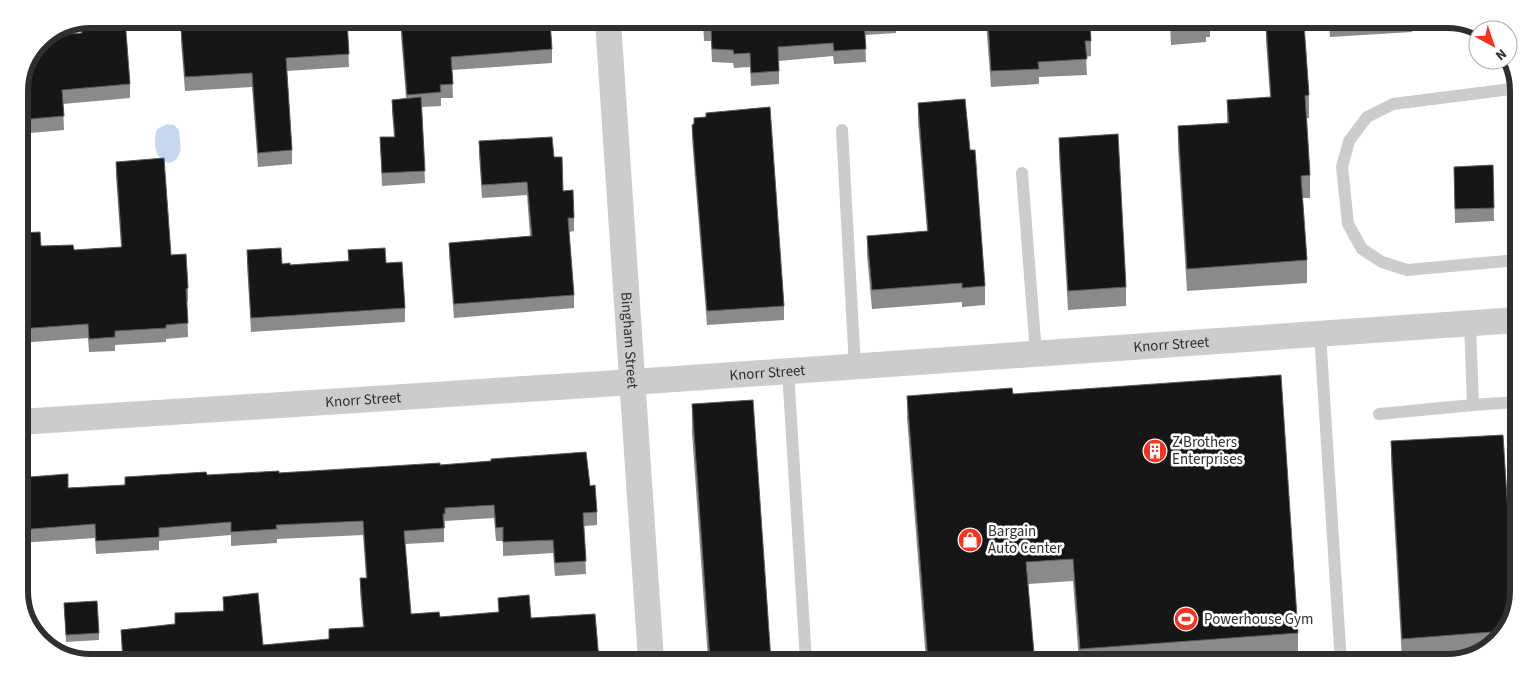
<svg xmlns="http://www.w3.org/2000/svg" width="1538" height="682" viewBox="0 0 1538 682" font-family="'Source Sans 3',sans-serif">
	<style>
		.water { fill: #c5d8ef }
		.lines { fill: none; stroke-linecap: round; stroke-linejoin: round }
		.service { stroke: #ccc; stroke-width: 12 }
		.minor { stroke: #ccc; stroke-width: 26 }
		.wall { fill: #8a8a8a }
		.building { fill: #161616; stroke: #5c5c5c }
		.labels { text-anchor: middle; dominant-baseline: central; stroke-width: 5; stroke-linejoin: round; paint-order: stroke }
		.street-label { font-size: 15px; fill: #2f2f2f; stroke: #fff }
		.poi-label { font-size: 15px; fill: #2f2f2f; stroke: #fff; text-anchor: start }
		.rim { fill: none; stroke: #2f2f2f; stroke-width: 6 }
	</style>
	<rect width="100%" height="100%" fill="#fff"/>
	<path class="water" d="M167,124L174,125L179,130C180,144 185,157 170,163C154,161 153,142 157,129Z"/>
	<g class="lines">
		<path class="service" d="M842,130L855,367
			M1022,173L1036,353
			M1517,260L1407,270L1382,262L1362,249L1348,224L1342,167L1349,141L1367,117L1393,104L1519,88
			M1470,323L1473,405L1516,402
			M1320,334L1341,663
			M788,371L806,661
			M1379,414L1473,405"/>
		<g class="minor">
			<path id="s1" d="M608,21L651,660"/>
			<path id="s2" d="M19,422L633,382L1517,320"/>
		</g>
	</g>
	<path class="wall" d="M90,19L130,84V98L63,104L64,130L19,134V86L81,33L80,23Z
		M303,20H347L349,67L287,71L292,150V164L258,167L252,87L185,91L181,42V29Z
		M703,21L896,22V33L865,35L866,62L834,64L833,56L779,61V84L751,86L750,67L734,68L733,63L712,62L711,41H704Z
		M401,22L552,49V63L452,70L453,98H441V106L422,107L425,183L382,186L380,137H394L392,112V100L406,98L401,35Z
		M986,22L1094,23H1091V56L1086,57L1087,75L1039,77V84L991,87Z
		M1170,23H1210V37H1206V42L1171,45Z
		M1266,23L1309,95V118H1307L1310,175V198H1302L1307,260V283L1187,291L1178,148V126L1227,123V100L1270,97L1266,41Z
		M1329,24H1412V32L1330,37Z
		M918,103L970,150L985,286V305L962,307V302L872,309L867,255V236L927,231L918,122Z
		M694,118L784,306V320L707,325L695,177L692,138V125L694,124Z
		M1059,138L1126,287V306L1068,310L1059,157Z
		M479,141L554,157L563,191L574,218V231L569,232L574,295V308L454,318L449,256V243L530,236L527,195L482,198L479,155Z
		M116,162L171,255L188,288V302H187L188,337L166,339V342L115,345V351L89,352L88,338L19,343V233L41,246L74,250L121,247L116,176Z
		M1493,165L1494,221L1455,223L1454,167Z
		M247,250L282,264L290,265L348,261V250L386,263L405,308V322L251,332L247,264Z
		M1013,394L1298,633V655L1194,662H1079L1073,581L1028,584L1034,662L926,661L907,418V396Z
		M692,404L771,661L708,660L692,433Z
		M1391,441L1514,619L1487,651L1478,654L1402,660L1391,462Z
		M440,465L590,486L597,512V525L584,526L586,574L555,576L553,553L503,556V541H496L494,518L445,521V528H444V542L405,544L411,614L440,617L499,613L498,598L599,660L122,658L121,630L175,624L223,611V597L263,645L329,639V629L363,627L360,592V578H366L363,535L277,539V543L231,546V535L159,541V550L96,554L95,538L19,543V482L68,488L125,485L207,475L279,473Z
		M64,603L99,633V640L66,642Z"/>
	<path class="building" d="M90,19H125L130,84L62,90L64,116L19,120V86L40,39L50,35L82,33V22Z
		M304,20H347L349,54L286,58L292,150L258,153L252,73L185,77L181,29Z
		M420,20L550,21L552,49L451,57L453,84L440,85L441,92L407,95L401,22Z
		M704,21L868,22H864L866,49L834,51L833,43L778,47L779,71L751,73L750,53L734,54L733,50L712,49L711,28H704Z
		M988,22L1090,23L1091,41H1085L1087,59L1038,62L1039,69L991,71Z
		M1171,23H1206V27L1171,29Z
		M1266,23L1304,24L1309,95L1305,96L1310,175L1301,176L1307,260L1187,269L1178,126L1229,123L1227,100L1271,97Z
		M421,97L425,171L382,173L380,137H395L392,100Z
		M965,99L970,150H975L985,286L962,288V283L872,290L867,236L928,231L918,103Z
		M770,107L784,306L707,311L695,163L692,125L694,124V118L706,117V113Z
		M1118,134L1126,287L1068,291L1059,138Z
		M552,137L554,157H562L563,191L573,190L574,218H568L574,295L454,304L449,243L532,236L527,182L482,185L479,141Z
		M164,158L171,255L186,254L188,288L186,289L188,323L166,325V328L115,331V337L89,339L88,324L19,329V233L40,232L41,246L73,245L74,250L122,247L116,162Z
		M1493,165L1494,208L1455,209L1454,167Z
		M281,248L282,264L290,263V265L349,261L348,250L385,248L386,263L402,262L405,308L251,318L247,250Z
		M1281,375L1298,633L1080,649L1073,559L1026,562L1034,653L940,661H928L907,396L1012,388L1013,394Z
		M753,400L771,661L710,660L692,404Z
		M1503,435L1514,608V619L1504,631L1402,639L1391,441Z
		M586,452L590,486L595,485L597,512L583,513L586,561L555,563L553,540L503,542V527L496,528L494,505L445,508V514H443L444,528L404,531L411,614L439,612L440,617L499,612L498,598L529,595L531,618L595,614L599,660L123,658L121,630L175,624V613L224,611L223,597L258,593L263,645L329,639V629L364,627L360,578H367L363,521L276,525L277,529L231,532V522L159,528V537L96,541L95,524L19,530V482H29V477L68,474V488L125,485V477L206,472L207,475L279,471V473L440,463V465L491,461V459Z
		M97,601L99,633L66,635L64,603Z"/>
	<defs>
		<g id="building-disc" transform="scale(1.25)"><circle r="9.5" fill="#f63321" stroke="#fff"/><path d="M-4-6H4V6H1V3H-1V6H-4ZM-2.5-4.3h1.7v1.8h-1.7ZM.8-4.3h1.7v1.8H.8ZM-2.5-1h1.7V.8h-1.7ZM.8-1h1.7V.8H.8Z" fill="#fff"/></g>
		<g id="shop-disc" transform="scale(1.25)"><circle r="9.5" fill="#f63321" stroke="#fff"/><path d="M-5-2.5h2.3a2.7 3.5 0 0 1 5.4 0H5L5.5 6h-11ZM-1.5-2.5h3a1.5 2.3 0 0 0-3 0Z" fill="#fff"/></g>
		<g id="stadium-disc" transform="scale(1.25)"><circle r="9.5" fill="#f63321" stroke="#fff"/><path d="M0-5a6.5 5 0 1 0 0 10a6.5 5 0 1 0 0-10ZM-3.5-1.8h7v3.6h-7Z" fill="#fff"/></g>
	</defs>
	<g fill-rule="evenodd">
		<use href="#building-disc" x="1155" y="451"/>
		<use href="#shop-disc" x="970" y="540"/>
		<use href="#stadium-disc" x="1186" y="619"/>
	</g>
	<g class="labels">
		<g class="street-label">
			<text stroke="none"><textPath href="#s1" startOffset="320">Bingham Street</textPath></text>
			<text stroke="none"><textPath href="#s2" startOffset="1155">Knorr Street</textPath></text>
			<text stroke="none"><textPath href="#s2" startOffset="750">Knorr Street</textPath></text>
			<text stroke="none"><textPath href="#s2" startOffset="345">Knorr Street</textPath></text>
		</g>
		<g class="poi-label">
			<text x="1172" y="442">Z Brothers<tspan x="1172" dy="17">Enterprises</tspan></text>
			<text x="988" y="531">Bargain<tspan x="988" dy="17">Auto Center</tspan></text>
			<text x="1204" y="619">Powerhouse Gym</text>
		</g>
	</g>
	<path d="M0 0H1538V682H0ZM91 28H1447A63 63 0 0 1 1510 91V591A63 63 0 0 1 1447 654H91A63 63 0 0 1 28 591V91A63 63 0 0 1 91 28Z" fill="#fff" fill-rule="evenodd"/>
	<path class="rim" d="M91 28H1447A63 63 0 0 1 1510 91V591A63 63 0 0 1 1447 654H91A63 63 0 0 1 28 591V91A63 63 0 0 1 91 28Z"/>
	<g transform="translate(1493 45) rotate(140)"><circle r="24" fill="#ffffff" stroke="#acacac"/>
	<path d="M0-4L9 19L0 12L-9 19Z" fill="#f63321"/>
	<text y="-8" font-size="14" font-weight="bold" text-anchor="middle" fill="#2f2f2f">N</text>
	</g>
</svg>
